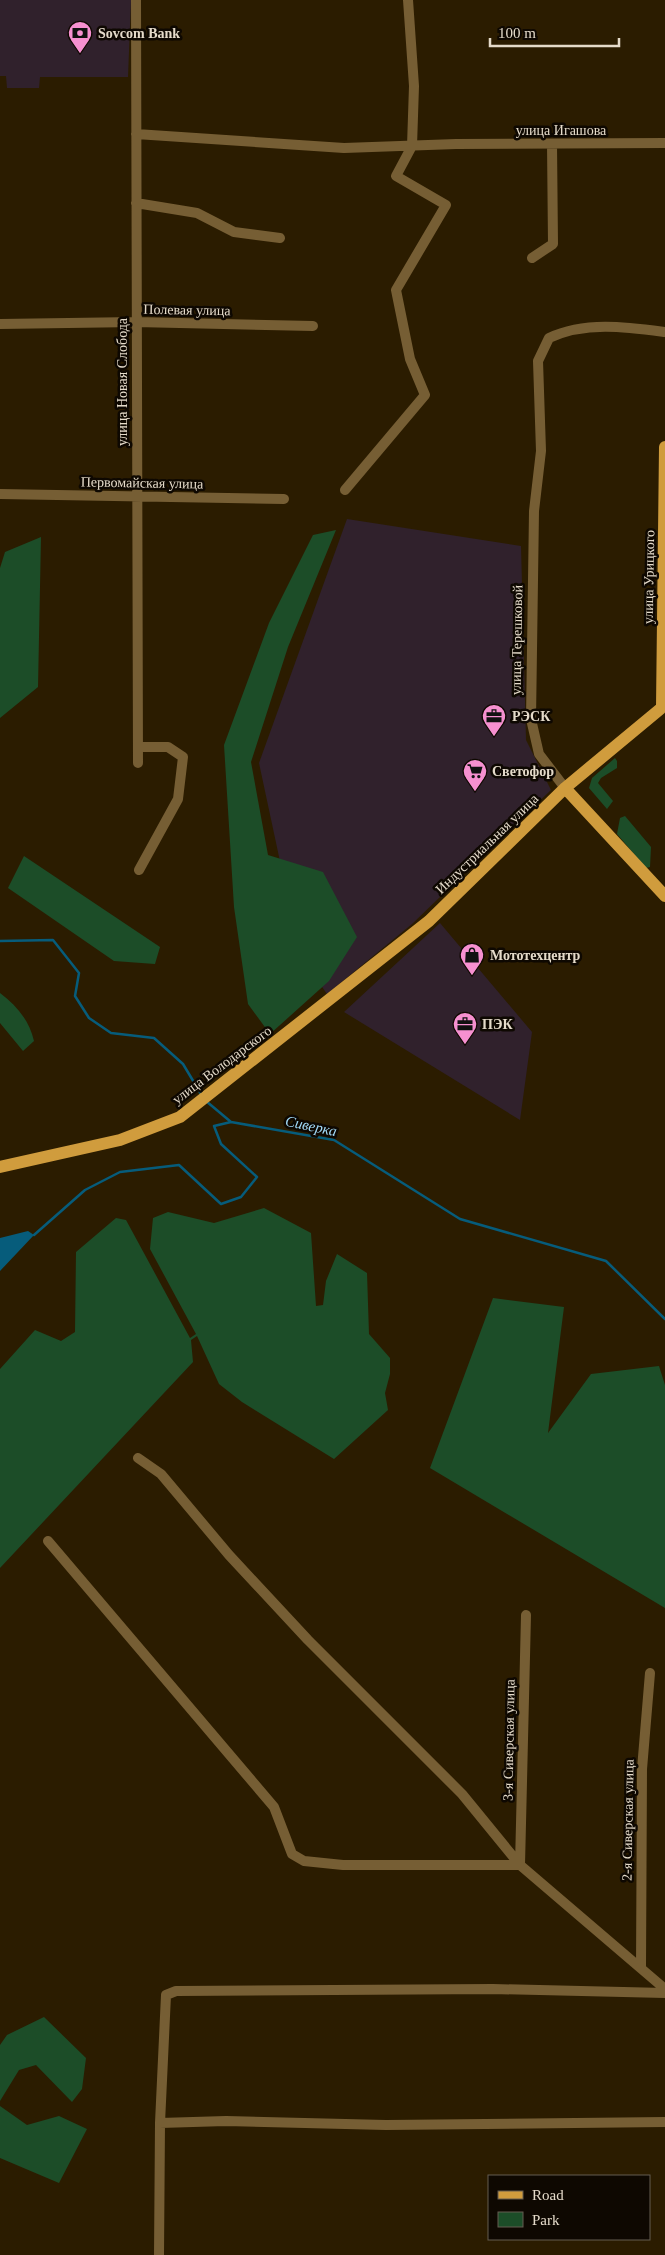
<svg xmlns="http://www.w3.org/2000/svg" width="665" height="2255" viewBox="0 0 665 2255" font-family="'Times New Roman',serif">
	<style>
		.commercial { fill: #30212c }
		.green { fill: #1c4d28 }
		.water { fill: #065c7b }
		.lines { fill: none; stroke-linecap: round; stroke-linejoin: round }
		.stream { stroke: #065c7b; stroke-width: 2.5 }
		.minor { stroke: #765e34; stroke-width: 10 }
		.major { stroke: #d09c3d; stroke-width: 12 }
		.labels { text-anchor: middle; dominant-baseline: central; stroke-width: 5; stroke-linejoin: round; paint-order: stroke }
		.poi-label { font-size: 14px; font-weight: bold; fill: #e5dbca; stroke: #0e0801; text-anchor: start }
		.street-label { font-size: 14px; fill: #e5dbca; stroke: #0e0801 }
		.water-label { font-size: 15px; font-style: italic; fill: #a2daf8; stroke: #0e0801 }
	</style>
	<rect width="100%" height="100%" fill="#2b1c00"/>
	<path class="commercial" d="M0,0H131L128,77H40L39,88H7L6,76H0Z
		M347,519L521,546L526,740L551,790L412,924L327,994L300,955L259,763Z
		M440,923L532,1032L520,1120L344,1012Z"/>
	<path class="green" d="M336,530L288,647L251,762L268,855L323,872L357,937L329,981L270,1034L248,1004L234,907L224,745L269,623L313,535Z
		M41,537L38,687L0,718V568L5,552Z
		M615,758L617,761V768L601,778L598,783L613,801L607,809L589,788L592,778Z
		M625,816L651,847L650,867L646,868L617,834L620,818Z
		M24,856L160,947L155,964L114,961L8,888Z
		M0,993C17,1006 29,1020 34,1041L23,1051L0,1023Z
		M264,1208L311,1233L316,1306L323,1305L326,1281L337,1254L367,1273L369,1334L390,1358V1374L385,1393L388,1410L334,1459L242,1402L219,1384L197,1336L191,1340L193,1362L0,1568V1369L35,1330L61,1341L75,1332L76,1252L116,1218L126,1220L190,1338L196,1334L150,1249L153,1218L168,1212L214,1223Z
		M493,1298L564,1307L548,1433L591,1374L659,1366L665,1385V1608L430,1468Z
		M44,2017L86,2058L82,2089L72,2102L36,2065L19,2070L0,2101V2045L7,2035Z
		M0,2106L27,2125L59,2116L87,2129L59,2183L0,2158Z"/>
	<path class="water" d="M28,1231L34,1235L0,1271V1238Z"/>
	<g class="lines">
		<path class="stream" d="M0,941L53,940L79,973L75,996L89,1018L111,1033L154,1038L183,1064L201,1094
			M206,1101L231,1122L334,1140L460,1219L606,1261L665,1319
			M34,1235L85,1190L120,1172L179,1165L221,1204L241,1197L257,1177L221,1144L214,1126L231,1122"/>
		<path class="minor" d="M136,0L138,763
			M136,134L344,148L456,144L665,143
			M136,203L197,213L234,232L280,238
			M532,258L553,244L552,144
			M0,324L136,322L313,326
			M345,490L425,395L410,359L396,290L446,205L396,176L412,146L414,86L408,0
			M0,494L284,499
			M138,747H168L183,757L178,799L139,870
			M565,788L539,754L531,719L534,511L541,451L538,361L549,338C585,321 627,327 665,332
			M138,1458L161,1474L229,1555L308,1640L462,1794L520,1865L665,1989
			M48,1541L274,1807L292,1854L304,1861L343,1865H520
			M520,1865L526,1615
			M641,1968L642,1769L650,1673
			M160,2123L226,2121L386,2125L665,2122
			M159,2255L160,2123L166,1995L176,1991L493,1989L665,1993"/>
		<path class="major" d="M662,707L665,447
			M565,788L665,896
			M0,1167L120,1140L180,1117L429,921L565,788L665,705"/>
	</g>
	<defs>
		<g id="bank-pin" transform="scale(1.25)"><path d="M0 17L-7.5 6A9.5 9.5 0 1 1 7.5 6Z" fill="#f690d0" stroke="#0e0801"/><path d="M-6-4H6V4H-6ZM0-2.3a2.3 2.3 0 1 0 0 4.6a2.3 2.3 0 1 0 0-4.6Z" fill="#111"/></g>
		<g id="office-pin" transform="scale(1.25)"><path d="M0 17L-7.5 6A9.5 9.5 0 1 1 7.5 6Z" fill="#f690d0" stroke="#0e0801"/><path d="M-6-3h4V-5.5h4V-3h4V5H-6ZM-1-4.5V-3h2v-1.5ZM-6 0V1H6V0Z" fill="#111"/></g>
		<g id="supermarket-pin" transform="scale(1.25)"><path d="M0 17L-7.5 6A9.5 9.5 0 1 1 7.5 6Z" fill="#f690d0" stroke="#0e0801"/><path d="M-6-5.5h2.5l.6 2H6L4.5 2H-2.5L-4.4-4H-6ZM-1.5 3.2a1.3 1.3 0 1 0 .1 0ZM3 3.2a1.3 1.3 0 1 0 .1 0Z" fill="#111"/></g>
		<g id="shop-pin" transform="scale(1.25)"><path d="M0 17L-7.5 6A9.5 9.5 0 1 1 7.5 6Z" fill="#f690d0" stroke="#0e0801"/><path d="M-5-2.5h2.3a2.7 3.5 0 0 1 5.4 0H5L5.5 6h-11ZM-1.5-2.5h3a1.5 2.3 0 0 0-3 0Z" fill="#111"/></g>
	</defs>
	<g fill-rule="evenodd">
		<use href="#bank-pin" x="80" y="33"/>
		<use href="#office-pin" x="494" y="716"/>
		<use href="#supermarket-pin" x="475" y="771"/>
		<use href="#shop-pin" x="472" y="955"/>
		<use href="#office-pin" x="465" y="1024"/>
	</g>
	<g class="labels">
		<g class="poi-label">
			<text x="98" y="33">Sovcom Bank</text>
			<text x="512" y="716">РЭСК</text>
			<text x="492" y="771">Светофор</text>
			<text x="490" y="955">Мототехцентр</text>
			<text x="482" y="1024">ПЭК</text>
		</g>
		<g class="street-label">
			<text x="561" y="130">улица Игашова</text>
			<text transform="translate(187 310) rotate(1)">Полевая улица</text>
			<text transform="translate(122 382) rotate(-90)">улица Новая Слобода</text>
			<text transform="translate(142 483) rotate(1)">Первомайская улица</text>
			<text transform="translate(649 577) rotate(-89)">улица Урицкого</text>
			<text transform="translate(517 640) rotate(-89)">улица Терешковой</text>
			<text transform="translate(487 844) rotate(-44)">Индустриальная улица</text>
			<text transform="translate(222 1065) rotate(-37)">улица Володарского</text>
			<text transform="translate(509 1740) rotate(-89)">3-я Сиверская улица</text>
			<text transform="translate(628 1820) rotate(-89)">2-я Сиверская улица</text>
		</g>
		<g class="water-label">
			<text transform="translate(311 1126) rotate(12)">Сиверка</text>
		</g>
	</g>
	<rect x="488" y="2175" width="162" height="65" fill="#0e0801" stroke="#645c51"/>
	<rect x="498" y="2191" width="25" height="8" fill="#d09c3d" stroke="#645c51"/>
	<text x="532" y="2200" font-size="15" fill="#e5dbca">Road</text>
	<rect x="498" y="2212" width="25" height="15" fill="#1c4d28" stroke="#645c51"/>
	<text x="532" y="2225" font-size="15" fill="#e5dbca">Park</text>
	<path d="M490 38v8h129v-8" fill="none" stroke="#e5dbca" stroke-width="2.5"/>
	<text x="498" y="38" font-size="15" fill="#e5dbca" stroke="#0e0801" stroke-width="4" paint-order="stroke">100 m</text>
</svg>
